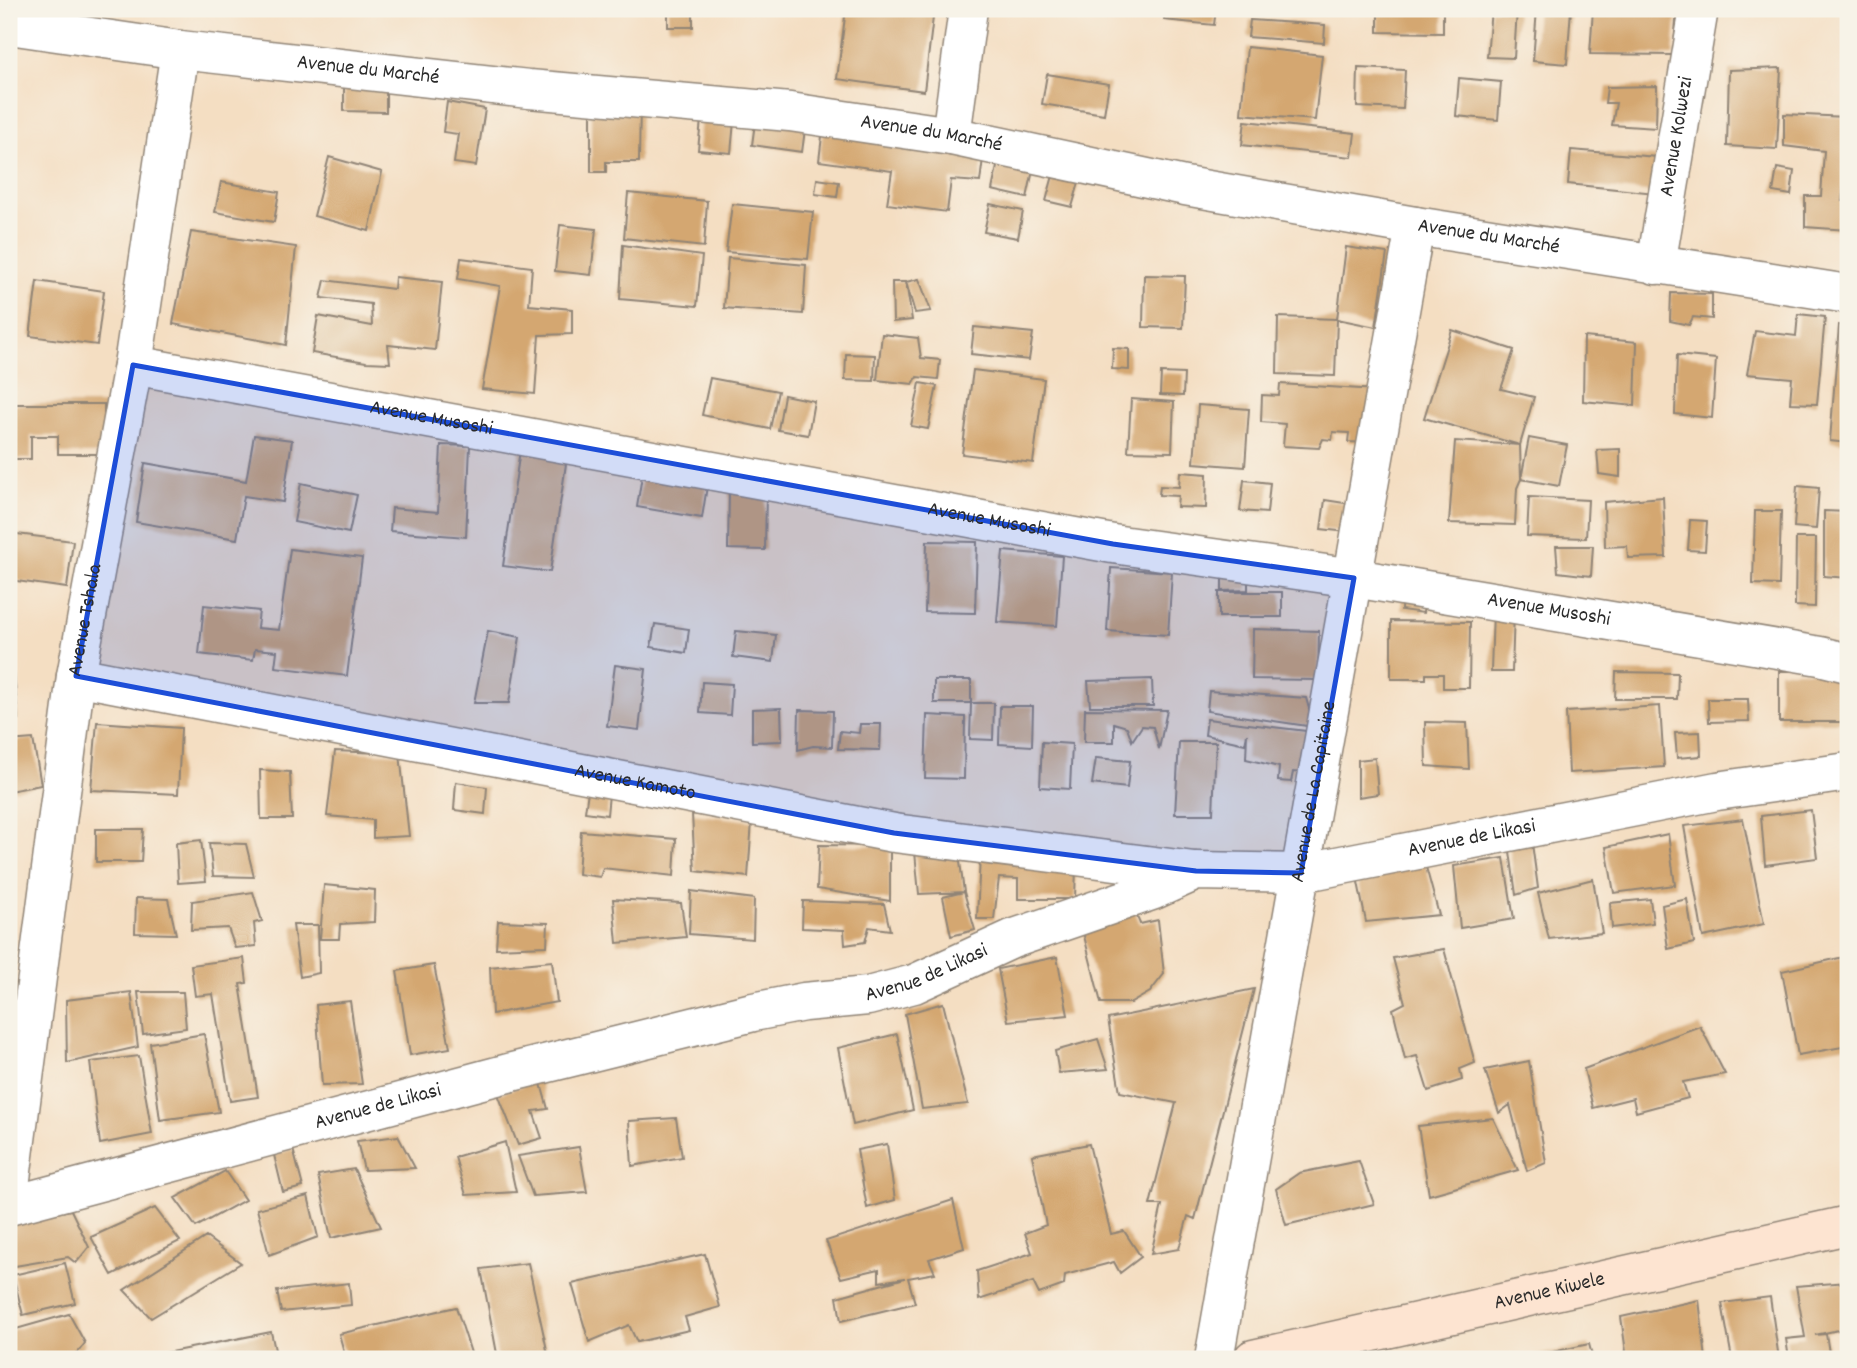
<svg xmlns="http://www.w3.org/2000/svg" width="1857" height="1368" viewBox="0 0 1857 1368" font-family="Dekko,sans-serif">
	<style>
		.building { fill: #d4a771 }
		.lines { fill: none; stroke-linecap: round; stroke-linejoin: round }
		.street-casing { stroke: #908476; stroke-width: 41 }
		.secondary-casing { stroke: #908476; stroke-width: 41 }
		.street { stroke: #fff; stroke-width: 38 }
		.secondary { stroke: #fde4d1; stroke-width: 38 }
		.marked { fill: #1d4ed8; fill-opacity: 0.2; stroke: #1d4ed8; stroke-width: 5; stroke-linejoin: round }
		.labels { text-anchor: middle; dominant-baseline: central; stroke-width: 6; stroke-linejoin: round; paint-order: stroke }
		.street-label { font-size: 21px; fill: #2b2b2b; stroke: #f7f3e8 }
	</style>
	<rect width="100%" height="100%" fill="#f7f3e8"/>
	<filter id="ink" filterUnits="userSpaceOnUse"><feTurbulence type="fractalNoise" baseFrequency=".0143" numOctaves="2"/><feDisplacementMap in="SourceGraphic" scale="14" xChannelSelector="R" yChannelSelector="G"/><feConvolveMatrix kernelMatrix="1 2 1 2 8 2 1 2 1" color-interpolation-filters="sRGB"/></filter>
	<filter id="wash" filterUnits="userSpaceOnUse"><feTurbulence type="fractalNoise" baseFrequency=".00686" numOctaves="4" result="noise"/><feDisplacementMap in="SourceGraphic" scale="28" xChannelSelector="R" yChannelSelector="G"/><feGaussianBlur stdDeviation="1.57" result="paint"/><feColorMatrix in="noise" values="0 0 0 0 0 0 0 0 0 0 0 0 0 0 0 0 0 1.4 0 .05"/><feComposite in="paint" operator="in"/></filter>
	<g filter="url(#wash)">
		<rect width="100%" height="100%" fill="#f4dec2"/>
		<g id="blocks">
			<path class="building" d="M668,9H693V27H668Z
				M846,9H934L924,91L837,79Z
				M1165,9H1216L1214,25L1164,20Z
				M1378,9H1443V33L1378,32Z
				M1491,9H1517L1514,58L1487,57Z
				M1537,9H1571L1567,64L1533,61Z
				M1593,9H1677L1673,55L1590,54Z
				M1250,20L1325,25L1324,43L1248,37Z
				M1247,47L1322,55L1315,120L1241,114Z
				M1358,68L1405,70L1403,109L1357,107Z
				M1781,68L1777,149L1727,146L1729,70Z
				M1047,74L1109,84L1104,114L1042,104Z
				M1459,78L1501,82L1498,120L1456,116Z
				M344,86L386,88V112L344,111Z
				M1657,86L1656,128L1612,125L1616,103H1605L1607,87Z
				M447,102L485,109L476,166L454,163L458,134L443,132Z
				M591,102L640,103L639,162H606V172H591Z
				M702,109L735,111L731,153L698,150Z
				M1784,114L1846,117L1848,155L1842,201H1848V230L1805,227V196H1821L1824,151L1784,146Z
				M756,115L806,122L802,152L752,145Z
				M1245,121L1355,133L1352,157L1242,145Z
				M823,128L984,150L980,182L951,180L947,212L887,204L892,171L819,161Z
				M1571,150L1657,157L1655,193L1568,184Z
				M329,157L382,172L369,231L314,216Z
				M998,162L1033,170L1027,198L992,190Z
				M1777,168L1794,171L1791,195L1773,192Z
				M1054,172L1080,179L1072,207L1046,201Z
				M817,179L839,182L837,197L815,194Z
				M221,182L279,192L274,222L215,212Z
				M628,193L707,201L704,247L624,238Z
				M732,204L813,212L808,259L726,252Z
				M990,204L1023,211L1018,238L984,232Z
				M560,225L596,229L591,275L555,271Z
				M191,232L296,247L286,345L173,324Z
				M623,245L702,256L697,306L620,299Z
				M1346,247L1387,253L1376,327L1337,319Z
				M461,258L532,267L529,305L572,309V334L539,335L535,394L482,389L500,286L458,279Z
				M728,258L806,265L803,314L724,308Z
				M1144,275L1185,276L1183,328L1143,327Z
				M395,277L442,282L435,350L388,345L390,363L366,362L312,353L318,316L372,326L371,304L321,298L325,280L394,289Z
				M919,279L931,311L915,313L906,282Z
				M37,281L104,291L97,345L30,336Z
				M892,282H906L912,320L893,322Z
				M1671,293L1712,294V319L1693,317L1689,325L1670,321Z
				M1798,314L1825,317L1817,404L1790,403L1792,378L1747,374L1755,331L1796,336Z
				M1278,317L1337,319L1335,376L1277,374Z
				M1839,325H1848V443L1830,441Z
				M974,327L1033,333L1029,360L971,354Z
				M1452,330L1514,350L1501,389L1534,397L1520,445L1521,479L1517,488L1515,525L1449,523L1455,441L1520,445L1424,418Z
				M882,334L918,338L921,358L940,360L938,379L917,377L913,384L877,380Z
				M1584,337L1637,342L1635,406L1583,401Z
				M1113,348L1129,349V370L1112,369Z
				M846,354L875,355L874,381L845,380Z
				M1677,355L1716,359L1712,418L1675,414Z
				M973,370L1044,379L1033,463L962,454Z
				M1161,373L1184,374L1183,396L1160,395Z
				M710,378L778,391L770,429L702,415Z
				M920,383L937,386L928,429L911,426Z
				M1280,384L1377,390L1373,443L1348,442L1349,433L1333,432L1332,440L1323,439L1319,448L1283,446L1285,424L1261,422L1262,395L1279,396Z
				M784,395L814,401L808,435L778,430Z
				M1131,399L1174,402L1172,452L1128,451Z
				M9,404H104V454H58V436H31V459H9Z
				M1198,405L1249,409L1245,467L1194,463Z
				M254,435L292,440L283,502L244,496L237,539L136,522L145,463L246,481Z
				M1529,438L1567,445L1559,486L1521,479Z
				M441,445L470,446L466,537L390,531L392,508L438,512Z
				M1620,449V477L1599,474L1597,450Z
				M520,450L567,457L550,572L503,566Z
				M643,469L708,480L702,518L637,507Z
				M1180,472L1207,474L1206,508L1177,507L1178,496L1159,495L1160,486L1179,487Z
				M1244,480L1270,483L1267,513L1240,511Z
				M301,483L357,495L349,533L294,522Z
				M1797,486L1819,488L1816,529L1794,527Z
				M729,492H766L765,550L728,549Z
				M1529,497L1588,500L1586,538L1527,536Z
				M1663,497L1666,557L1628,558L1627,546L1605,547L1604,502Z
				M1325,500L1351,504L1347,532L1321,529Z
				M1755,511H1781L1779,585L1753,584Z
				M1824,511L1848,512V578L1824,576Z
				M1690,520L1707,521L1705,551L1688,550Z
				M9,533L73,541L67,588L9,580Z
				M1796,538H1816L1815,607L1795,606Z
				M927,541L977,542L975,613L925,612Z
				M1556,546H1593L1591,576L1558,572Z
				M290,549L362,558L347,676L275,667L277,651L255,649L253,660L199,654L204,605L259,611L257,628L279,630Z
				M1003,551L1062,556L1057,626L997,622Z
				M1222,564H1248V590L1222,591Z
				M1111,568L1172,572L1168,635L1107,631Z
				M1219,592H1282V617H1219Z
				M1402,592L1426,595L1423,613L1401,610Z
				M1493,610L1514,611L1512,672H1491Z
				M1391,621L1470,622L1469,688H1443V674H1426V679H1391Z
				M655,624L689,629L686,653L651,647Z
				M1253,629L1319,631L1318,680L1252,679Z
				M488,631L520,637L509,703H474Z
				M736,631L776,635L773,662L733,657Z
				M615,665L646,669L639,730L607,726Z
				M9,671H14L18,719H9Z
				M1779,671H1848V722H1779Z
				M1616,672L1678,673L1677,699H1615Z
				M1152,679L1153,706H1090L1088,681Z
				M934,680H971V703H994L993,740L970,739L971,703H934Z
				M702,682L732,684L730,715L700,713Z
				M1209,691L1306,698L1314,727L1207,711Z
				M1708,699H1748L1749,721L1709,722Z
				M1000,706H1033L1032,746L999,744Z
				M1660,706L1664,767L1569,773L1566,712Z
				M781,708L782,741L752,742V709Z
				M1085,709L1167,710L1159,749L1153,727L1142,726L1132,741L1127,727L1114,723V742H1084Z
				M799,710L833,711L832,747L813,746L798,750Z
				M927,715L965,717L964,779L925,778Z
				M1207,719L1306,731L1304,773L1293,772L1291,782L1278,781L1279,767L1246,759L1247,734L1245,744L1205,735Z
				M97,722L181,728L178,794L91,790Z
				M1425,722L1467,723L1469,769L1426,766Z
				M860,724H881L880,750L838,749L840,731L859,733Z
				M1700,732L1701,756L1677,758L1675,733Z
				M33,739L41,785L9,791V741Z
				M1042,742L1072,744L1070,789L1040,787Z
				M1179,742H1216L1213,814H1175Z
				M335,751L400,754L409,836L373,838V820L327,816Z
				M1096,758L1130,761L1127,788L1092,784Z
				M1375,758L1378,794L1358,797V760Z
				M260,770L290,772L292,819H261Z
				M456,782L487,787L485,814L454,810Z
				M588,791L609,794L607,815L585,812Z
				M1811,810L1817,858L1765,865L1761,816Z
				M692,814L752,821L748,877L695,871Z
				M1743,819L1764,924L1703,937L1684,826Z
				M96,829H143L141,862H96Z
				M581,831L676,839L674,876L603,868L600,877L578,874Z
				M1668,834L1675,885L1614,893L1606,847Z
				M1531,836L1538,888L1516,895L1508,837Z
				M201,840L206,881L178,883L176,843Z
				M209,843L246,844L254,877L213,876Z
				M819,845L890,846V901L817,889Z
				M958,847L964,892L919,894L915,852Z
				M980,856L1076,865L1075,899H1018V879L999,878L994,919H977Z
				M1423,856L1439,915L1366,922L1356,872Z
				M1504,858L1514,919L1460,928L1454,866Z
				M1593,879L1602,933L1549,939L1538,893Z
				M324,885L375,890L374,922L340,924L339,939H320Z
				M691,891L754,899L753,939L689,934Z
				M253,892L262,921L254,923L256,946L235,948L228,928L191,930L192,901Z
				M964,892L975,930L951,936L943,897Z
				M136,898L168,899L176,934L135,933Z
				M613,899L681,903L686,937L617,943Z
				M1650,899L1653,923L1612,928L1610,903Z
				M1687,899L1694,943L1668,949L1662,905Z
				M803,901L884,904L890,930L869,927L865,942L845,945L844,930L802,928Z
				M1134,909L1140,924L1158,920L1164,974L1150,992L1131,1003H1101L1081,924Z
				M498,921L548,923L547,946L496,948Z
				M293,925H318L319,973L300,977Z
				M1444,949L1475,1063L1460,1069L1462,1080L1428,1091L1417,1056L1405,1059L1393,1009L1405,1003L1393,958Z
				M1848,956V1046L1798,1055L1782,971Z
				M1057,957L1068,1015L1008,1021L998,969Z
				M244,958L247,983L240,984L258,1097L230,1101L213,994L195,996L191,965Z
				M552,961L557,1002L492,1014L490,967Z
				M434,965L450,1048L410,1055L397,971Z
				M1254,989L1195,1219L1188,1216L1179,1249L1151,1254L1162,1205H1150L1176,1103L1120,1092L1108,1019Z
				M131,992L138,1047L67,1063L66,1000Z
				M138,992H183L186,1028L143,1034Z
				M350,1001L362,1084L322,1085L316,1005Z
				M943,1003L968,1104L922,1109L905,1014Z
				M1700,1026L1725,1074L1683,1082L1688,1098L1636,1112L1633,1098L1593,1108L1584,1069Z
				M204,1034L219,1112L160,1120L150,1043Z
				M897,1034L913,1110L853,1125L838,1048Z
				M1098,1039L1108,1069L1059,1073L1055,1051Z
				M139,1056L152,1134L100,1144L90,1062Z
				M1529,1061L1546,1163L1527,1171L1510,1105L1499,1113L1485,1070Z
				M540,1080L548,1109L533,1111L542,1138L518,1145L498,1094Z
				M676,1118L682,1157L632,1166L629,1121Z
				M1493,1118L1518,1170L1429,1195L1418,1126Z
				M398,1136L415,1168L364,1170L357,1141Z
				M505,1142L516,1192L466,1195L455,1157Z
				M887,1144L895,1200L867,1208L857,1150Z
				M1089,1144L1111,1234L1124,1231L1141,1257L1120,1273L1114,1262L1065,1275L1064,1285L1039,1294L1033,1282L979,1300L977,1271L1032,1253L1025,1233L1046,1225L1032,1155Z
				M579,1147L587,1192L533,1196L518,1156Z
				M293,1149L303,1187L283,1192L274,1155Z
				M1359,1161L1374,1204L1286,1225L1276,1189L1299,1173Z
				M354,1169L381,1227L331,1238L318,1175Z
				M225,1171L245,1200L196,1227L175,1198Z
				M308,1196L318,1237L269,1255L257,1209Z
				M953,1200L964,1248L929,1259L935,1273L908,1278L915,1303L841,1321L837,1297L905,1278L879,1282V1269L841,1278L826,1241Z
				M155,1208L180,1241L112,1275L91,1237Z
				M71,1210L89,1247L76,1263L68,1257L9,1267V1222Z
				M206,1237L241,1263L151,1318L124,1290Z
				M705,1254L720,1307L685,1317L689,1330L637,1342L629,1325L589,1342L572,1284Z
				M65,1263L75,1303L23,1315L13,1275Z
				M528,1263L549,1359H498L481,1269Z
				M1848,1282V1328L1815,1335L1826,1334L1830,1359H1789L1786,1339L1805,1337L1796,1286Z
				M349,1283L351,1305L281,1312L277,1291Z
				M1770,1297L1779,1359H1732L1722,1303Z
				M1699,1300L1706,1359H1627L1621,1317Z
				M456,1307L473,1359H346L339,1334Z
				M69,1314L85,1343L76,1355V1359H9V1331Z
				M271,1332L277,1359H155V1355Z
				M1589,1344L1593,1359H1526L1525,1358Z"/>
		</g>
	</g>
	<g filter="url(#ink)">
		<use href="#blocks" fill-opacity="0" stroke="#908476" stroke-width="2"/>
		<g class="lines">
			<g class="street-casing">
				<g id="street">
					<path id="s1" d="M9,25L180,50L529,89L790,112L951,136L1185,186L1415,226L1848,294"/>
					<path d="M951,136L968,9"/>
					<path id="s2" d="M1656,265L1699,9"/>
					<path id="s3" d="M133,365L1113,544L1354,578L1820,656L1848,663"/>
					<path id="s4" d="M76,676L894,833L1194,871"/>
					<path id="s5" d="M9,1194L76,676L133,365L180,50"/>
					<path id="s6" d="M9,1206L512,1072L753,1012L804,1002L868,996L914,984L1012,939L1154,890L1196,871L1301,873L1717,791L1848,772"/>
					<path id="s7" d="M1214,1359L1415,226"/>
				</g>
			</g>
			<g class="secondary-casing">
				<g id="secondary">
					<path id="s8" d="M1253,1359L1848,1225"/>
				</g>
			</g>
			<use href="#street" class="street"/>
			<use href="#secondary" class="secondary"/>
		</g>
	</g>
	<path class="marked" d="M133,365L1113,544L1354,578L1301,873L1196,871L894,833L76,676Z"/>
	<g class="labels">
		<g class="street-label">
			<text stroke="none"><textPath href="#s1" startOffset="362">Avenue du Marché</textPath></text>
			<text stroke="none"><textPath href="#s1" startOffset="929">Avenue du Marché</textPath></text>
			<text stroke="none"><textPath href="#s2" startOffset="130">Avenue Kolwezi</textPath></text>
			<text stroke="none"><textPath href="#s1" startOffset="1496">Avenue du Marché</textPath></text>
			<text stroke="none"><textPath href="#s3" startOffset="303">Avenue Musoshi</textPath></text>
			<text stroke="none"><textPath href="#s3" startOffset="870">Avenue Musoshi</textPath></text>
			<text stroke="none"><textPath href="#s3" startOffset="1437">Avenue Musoshi</textPath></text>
			<text stroke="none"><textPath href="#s5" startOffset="579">Avenue Tshala</textPath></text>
			<text stroke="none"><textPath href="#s4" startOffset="569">Avenue Kamoto</textPath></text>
			<text stroke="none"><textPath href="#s7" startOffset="576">Avenue de La Capitaine</textPath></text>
			<text stroke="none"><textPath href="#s6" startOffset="1516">Avenue de Likasi</textPath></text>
			<text stroke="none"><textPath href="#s6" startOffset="948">Avenue de Likasi</textPath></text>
			<text stroke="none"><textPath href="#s6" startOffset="382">Avenue de Likasi</textPath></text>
			<text stroke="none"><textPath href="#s8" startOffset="304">Avenue Kiwele</textPath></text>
		</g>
	</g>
	<rect width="1857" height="1368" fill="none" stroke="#f7f3e8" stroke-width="35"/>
</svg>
